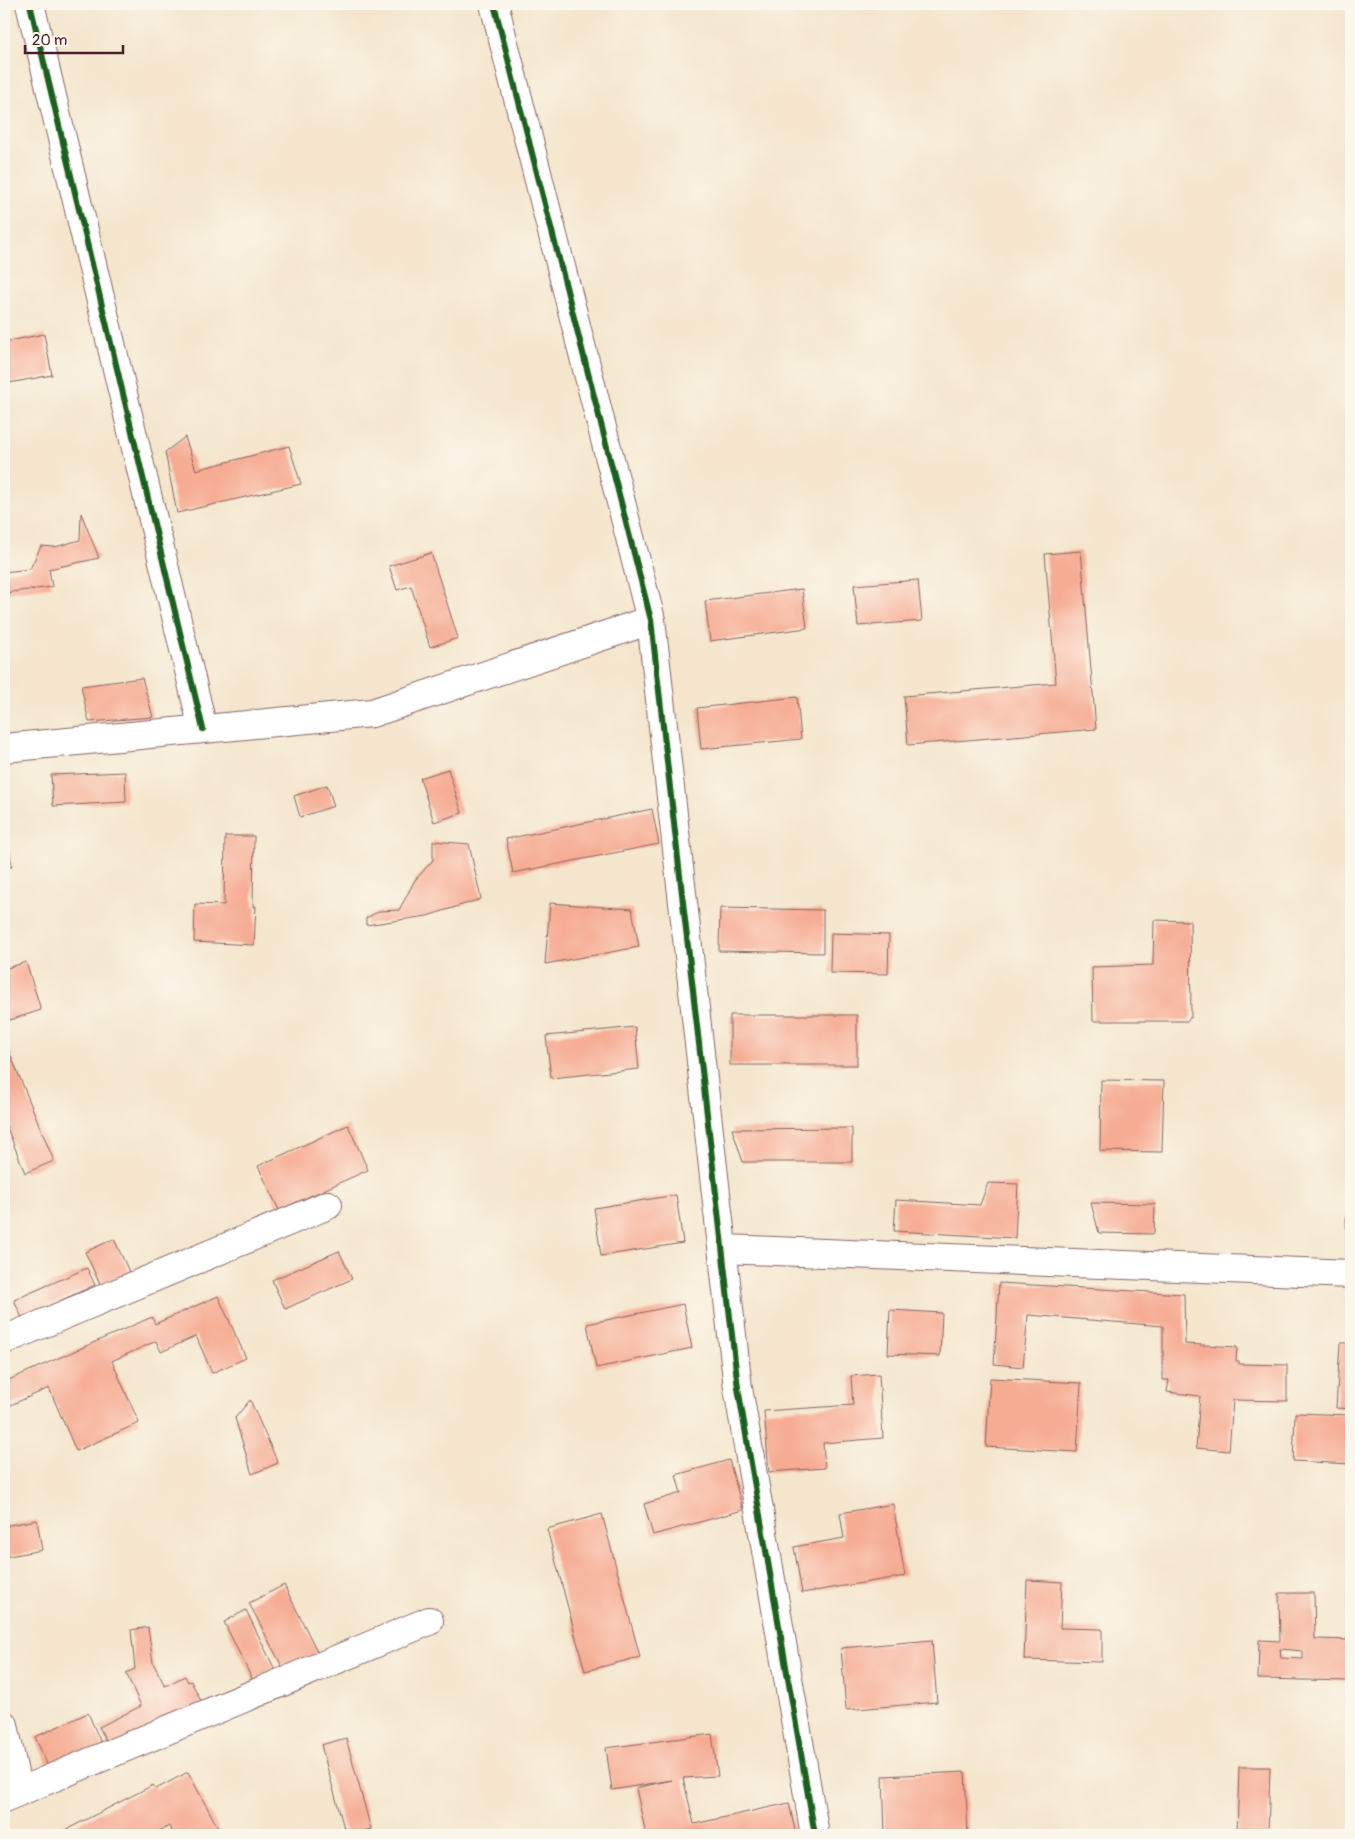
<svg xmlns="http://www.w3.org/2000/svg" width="1355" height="1839" viewBox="0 0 1355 1839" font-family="Pangolin,sans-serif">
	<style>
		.building { fill: #f6ac93; fill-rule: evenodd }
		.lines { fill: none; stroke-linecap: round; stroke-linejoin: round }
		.minor-casing { stroke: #866463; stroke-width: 30 }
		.minor { stroke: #fff; stroke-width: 28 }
		.cycleway-casing { stroke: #fbf7ec; stroke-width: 9 }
		.cycleway { stroke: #1b5e20; stroke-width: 6 }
	</style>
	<rect width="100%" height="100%" fill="#fbf7ec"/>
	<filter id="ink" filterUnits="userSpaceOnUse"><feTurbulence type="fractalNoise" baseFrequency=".02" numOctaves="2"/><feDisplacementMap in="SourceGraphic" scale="10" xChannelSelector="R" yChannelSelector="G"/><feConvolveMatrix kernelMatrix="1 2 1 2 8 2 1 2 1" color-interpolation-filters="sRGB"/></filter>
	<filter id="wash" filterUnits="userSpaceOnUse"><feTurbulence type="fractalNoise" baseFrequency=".0096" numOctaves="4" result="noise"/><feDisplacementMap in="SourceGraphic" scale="20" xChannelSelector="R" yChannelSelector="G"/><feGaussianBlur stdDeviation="1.12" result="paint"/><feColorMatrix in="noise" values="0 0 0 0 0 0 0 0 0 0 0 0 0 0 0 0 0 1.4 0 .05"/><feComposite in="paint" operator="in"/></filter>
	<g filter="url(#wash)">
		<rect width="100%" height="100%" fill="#f4e5cc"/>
		<g id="blocks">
			<path class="building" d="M44,334L52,375L4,384V342Z
				M185,437L196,470L289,446L301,484L177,513L165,452Z
				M81,513L99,558L49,569L52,587L4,593V572L30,569L41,546L55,547L80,540Z
				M1081,551L1096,729L908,745L904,696L1056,683L1045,554Z
				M431,553L458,638L430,647L411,586L397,590L389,566Z
				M918,580L922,621L858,626L854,585Z
				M802,589L807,628L710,641L705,601Z
				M142,678L153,717L89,722L81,686Z
				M797,697L801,739L701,749L697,708Z
				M448,769L462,813L434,822L420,778Z
				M125,772L126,802L53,806L51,775Z
				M327,785L334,806L300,817L294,796Z
				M652,809L659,844L513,873L506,839Z
				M4,822L12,867L6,866L8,871L4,873Z
				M225,836H254L253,907L256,906L254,945L194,942L195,904L224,905Z
				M433,841L469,844L481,899L427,916L366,925V918L380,911L399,910L415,880L433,860Z
				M550,903L632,909L639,947L545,964Z
				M720,908L823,910V953L719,951Z
				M1154,920L1190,921L1191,1018H1189L1188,1021H1093L1092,967L1153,965Z
				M831,933L889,935L888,974L830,973Z
				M26,962L41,1010L4,1022V969Z
				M730,1015H857V1065H730Z
				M635,1027L639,1069L551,1078L546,1036Z
				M4,1039L54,1161L25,1173L4,1120Z
				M1101,1080L1164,1081L1162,1152L1100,1151Z
				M348,1125L368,1170L279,1210L258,1166Z
				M852,1128V1162H743L732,1129Z
				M988,1183L1018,1184L1015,1238L894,1231L896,1200L980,1205Z
				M676,1195L683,1243L601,1256L594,1208Z
				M1091,1203L1155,1204L1154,1234L1099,1233Z
				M1346,1216H1351V1254H1347Z
				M114,1239L131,1276L102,1288L85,1252Z
				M339,1251L352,1279L285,1309L272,1280Z
				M87,1268L95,1285L22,1318L14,1300Z
				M999,1283L1184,1294L1185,1344L1237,1347L1236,1361H1239V1364L1287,1365V1401L1233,1400L1229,1451L1196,1448L1200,1396L1167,1392L1169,1380H1163V1326L1028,1315L1023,1367L994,1364Z
				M218,1296L246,1358L212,1373L196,1336L161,1352L156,1341L112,1361L139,1423L76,1451L49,1388L4,1408V1382L152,1317L155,1324Z
				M683,1304L692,1348L596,1368L587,1324Z
				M890,1310L942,1313L940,1356L888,1354Z
				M1340,1343H1351V1409L1336,1408Z
				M879,1374L883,1438L823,1443L825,1468L769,1472L764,1411L853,1405L851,1376Z
				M990,1378L1081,1383L1077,1452L986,1447Z
				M250,1400L278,1463L252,1474L235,1418Z
				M1295,1413L1351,1415V1464L1293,1461Z
				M729,1460L743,1510L653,1535L644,1504L681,1493L676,1475Z
				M893,1504L905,1576L802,1593L794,1547L844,1538L840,1513Z
				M602,1514L640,1657L585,1671L547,1529Z
				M37,1520L42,1550L4,1557V1526Z
				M1027,1580L1062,1582L1060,1628L1102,1629V1662L1024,1660Z
				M284,1585L322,1661L288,1678L249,1603Z
				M1279,1593H1314L1315,1639L1351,1640V1681L1258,1679L1259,1640L1280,1641ZM1280,1649L1303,1651V1659L1281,1658Z
				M246,1610L280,1680L258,1691L224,1622Z
				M148,1627L153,1663L165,1686L185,1676L188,1682L191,1681L202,1703L110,1748L99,1727L141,1706L126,1673L135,1669L131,1630Z
				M932,1640L937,1702L846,1710L841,1648Z
				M88,1713L105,1752L52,1775L35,1737Z
				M712,1734L718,1776L683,1778L694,1824L789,1803L796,1835H646L636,1788L672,1780L612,1790L606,1748Z
				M346,1738L371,1829L348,1835H346L321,1745Z
				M1239,1767H1270L1268,1835H1237Z
				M188,1772L222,1835H174L169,1826L152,1835H56L153,1785L156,1789Z
				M965,1772L968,1835H885L883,1776Z"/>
		</g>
	</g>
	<g filter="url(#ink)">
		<use href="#blocks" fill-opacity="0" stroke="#866463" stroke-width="1"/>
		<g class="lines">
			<g class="minor-casing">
				<path id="minor" d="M30,4L203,729
					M494,4L651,620L738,1388L815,1835
					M4,748L372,713L651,620
					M723,1249L1351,1274
					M4,1340L328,1205
					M4,1725L18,1792
					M4,1798L429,1621"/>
			</g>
			<use href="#minor" class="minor"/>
			<g class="cycleway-casing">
				<path id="cycleway" d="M30,4L203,729
					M494,4L651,620L738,1388L815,1835"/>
			</g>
			<use href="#cycleway" class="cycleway"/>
		</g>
	</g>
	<rect width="1355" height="1839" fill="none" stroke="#fbf7ec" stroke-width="20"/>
	<path d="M25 45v8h98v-8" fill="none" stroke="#4a1f2b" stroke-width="2.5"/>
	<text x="32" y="45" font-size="15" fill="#4a1f2b" stroke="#fbf7ec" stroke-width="4" paint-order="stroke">20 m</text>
</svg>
